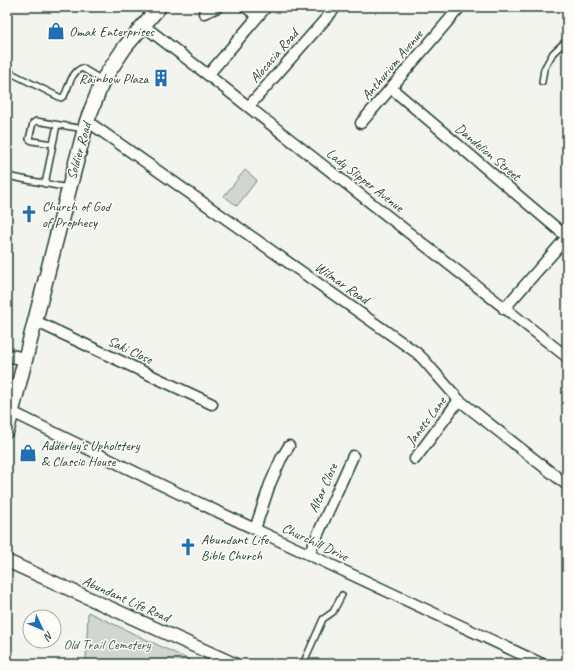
<svg xmlns="http://www.w3.org/2000/svg" width="574" height="671" viewBox="0 0 574 671" font-family="Caveat,sans-serif">
	<style>
		.green { fill: #d1d6d1; stroke: #788a82 }
		.lines { fill: none; stroke-linecap: round; stroke-linejoin: round }
		.service-casing { stroke: #1f3d34; stroke-width: 8 }
		.minor-casing { stroke: #1f3d34; stroke-width: 13 }
		.tertiary-casing { stroke: #1f3d34; stroke-width: 15 }
		.secondary-casing { stroke: #1f3d34; stroke-width: 17 }
		.service { stroke: #fdfcf7; stroke-width: 5 }
		.minor { stroke: #fdfcf7; stroke-width: 10 }
		.tertiary { stroke: #fdfcf7; stroke-width: 12 }
		.secondary { stroke: #fdfcf7; stroke-width: 14 }
		.labels { text-anchor: middle; dominant-baseline: central; stroke-width: 3; stroke-linejoin: round; paint-order: stroke }
		.poi-label { font-size: 14px; fill: #1f3d34; stroke: #fdfcf7; text-anchor: start }
		.street-label { font-size: 14px; fill: #1f3d34; stroke: #fdfcf7 }
		.park-label { font-size: 14px; fill: #435c53; stroke: #fdfcf7 }
	</style>
	<rect width="100%" height="100%" fill="#f4f4ef"/>
	<filter id="ink" filterUnits="userSpaceOnUse"><feTurbulence type="fractalNoise" baseFrequency=".025" numOctaves="2"/><feDisplacementMap in="SourceGraphic" scale="8" xChannelSelector="R" yChannelSelector="G"/><feConvolveMatrix kernelMatrix="1 2 1 2 8 2 1 2 1" color-interpolation-filters="sRGB"/></filter>
	<g filter="url(#ink)">
		<path class="green" d="M245,170L257,180L237,206L224,196Z
			M88,612L198,664H91L86,659Z"/>
		<g class="lines">
			<g class="service-casing">
				<path id="service" d="M7,71L61,98L64,96C69,87 71,72 82,68L102,80
					M542,82L544,69L553,53L567,40
					M57,125L53,144L32,141L29,139L33,123L36,121L84,129
					M7,176L68,188
					M45,184L53,144
					M303,664L323,619L333,612L342,595"/>
			</g>
			<g class="minor-casing">
				<path id="minor" d="M245,7L258,16
					M204,13L218,7
					M144,26L208,75L567,357
					M208,75L266,7
					M391,88L567,237
					M249,106L336,7
					M87,121L417,353L424,360L430,367L459,400L567,485
					M361,123L460,7
					M504,309L567,237
					M35,321L212,404
					M12,412L178,493L542,664
					M415,459L459,400
					M255,529L270,484L281,459L289,446
					M309,554L353,456"/>
			</g>
			<g class="tertiary-casing">
				<path id="tertiary" d="M7,355L25,359
					M7,561L234,664"/>
			</g>
			<g class="secondary-casing">
				<path id="secondary" d="M7,430L69,189L87,121L103,80L125,47L159,7"/>
			</g>
			<use href="#service" class="service"/>
			<use href="#minor" class="minor"/>
			<use href="#tertiary" class="tertiary"/>
			<use href="#secondary" class="secondary"/>
		</g>
	</g>
	<defs>
		<g id="shop-bare" transform="scale(1.38)"><path d="M-5-2.5h2.3a2.7 3.5 0 0 1 5.4 0H5L5.5 6h-11ZM-1.5-2.5h3a1.5 2.3 0 0 0-3 0Z" fill="#1f6fb2" stroke="#fdfcf7" stroke-width="2.5" paint-order="stroke"/></g>
		<g id="building-bare" transform="scale(1.38)"><path d="M-4-6H4V6H1V3H-1V6H-4ZM-2.5-4.3h1.7v1.8h-1.7ZM.8-4.3h1.7v1.8H.8ZM-2.5-1h1.7V.8h-1.7ZM.8-1h1.7V.8H.8Z" fill="#1f6fb2" stroke="#fdfcf7" stroke-width="2.5" paint-order="stroke"/></g>
		<g id="church-bare" transform="scale(1.38)"><path d="M-1.2-6h2.4v3.5h3.3v2.4h-3.3V6h-2.4V-.1h-3.3v-2.4h3.3Z" fill="#1f6fb2" stroke="#fdfcf7" stroke-width="2.5" paint-order="stroke"/></g>
	</defs>
	<g fill-rule="evenodd">
		<use href="#shop-bare" x="56" y="31"/>
		<use href="#building-bare" x="161" y="78"/>
		<use href="#church-bare" x="29" y="214"/>
		<use href="#shop-bare" x="28" y="453"/>
		<use href="#church-bare" x="188" y="547"/>
	</g>
	<g class="labels">
		<g class="poi-label">
			<text x="69" y="31">Omak Enterprises</text>
			<text x="148" y="78" text-anchor="end">Rainbow Plaza</text>
			<text x="42" y="206">Church of God<tspan x="42" dy="16">of Prophecy</tspan></text>
			<text x="41" y="445">Adderley's Upholstery<tspan x="41" dy="16">&amp; Classic House</tspan></text>
			<text x="201" y="539">Abundant Life<tspan x="201" dy="16">Bible Church</tspan></text>
		</g>
		<g class="street-label">
			<text transform="translate(274 56) rotate(-49)">Alocasia Road</text>
			<text transform="translate(392 65) rotate(-50)">Anthurium Avenue</text>
			<text transform="translate(79 151) rotate(-74)">Soldier Road</text>
			<text transform="translate(488 152) rotate(40)">Dandelion Street</text>
			<text transform="translate(365 180) rotate(38)">Lady Slipper Avenue</text>
			<text transform="translate(342 283) rotate(35)">Wilmar Road</text>
			<text transform="translate(130 350) rotate(25)">Saki Close</text>
			<text transform="translate(426 421) rotate(-53)">Janets Lane</text>
			<text transform="translate(323 488) rotate(-66)">Altar Close</text>
			<text transform="translate(315 542) rotate(25)">Churchill Drive</text>
			<text transform="translate(126 599) rotate(24)">Abundant Life Road</text>
		</g>
		<g class="park-label">
			<text x="107" y="644">Old Trail Cemetery</text>
		</g>
	</g>
	<rect width="574" height="671" fill="none" stroke="#fdfcf7" stroke-width="24"/>
	<rect x="12" y="12" width="550" height="647" fill="none" stroke="#1f3d34" stroke-width="1.5" filter="url(#ink)"/>
	<g transform="translate(42 629) rotate(134)"><circle r="19" fill="#fdfcf7" stroke="#a4b0a9"/>
	<path d="M0-3L7 15L0 10L-7 15Z" fill="#1f6fb2"/>
	<text y="-6" font-size="11" font-weight="bold" text-anchor="middle" fill="#1f3d34">N</text>
	</g>
</svg>
